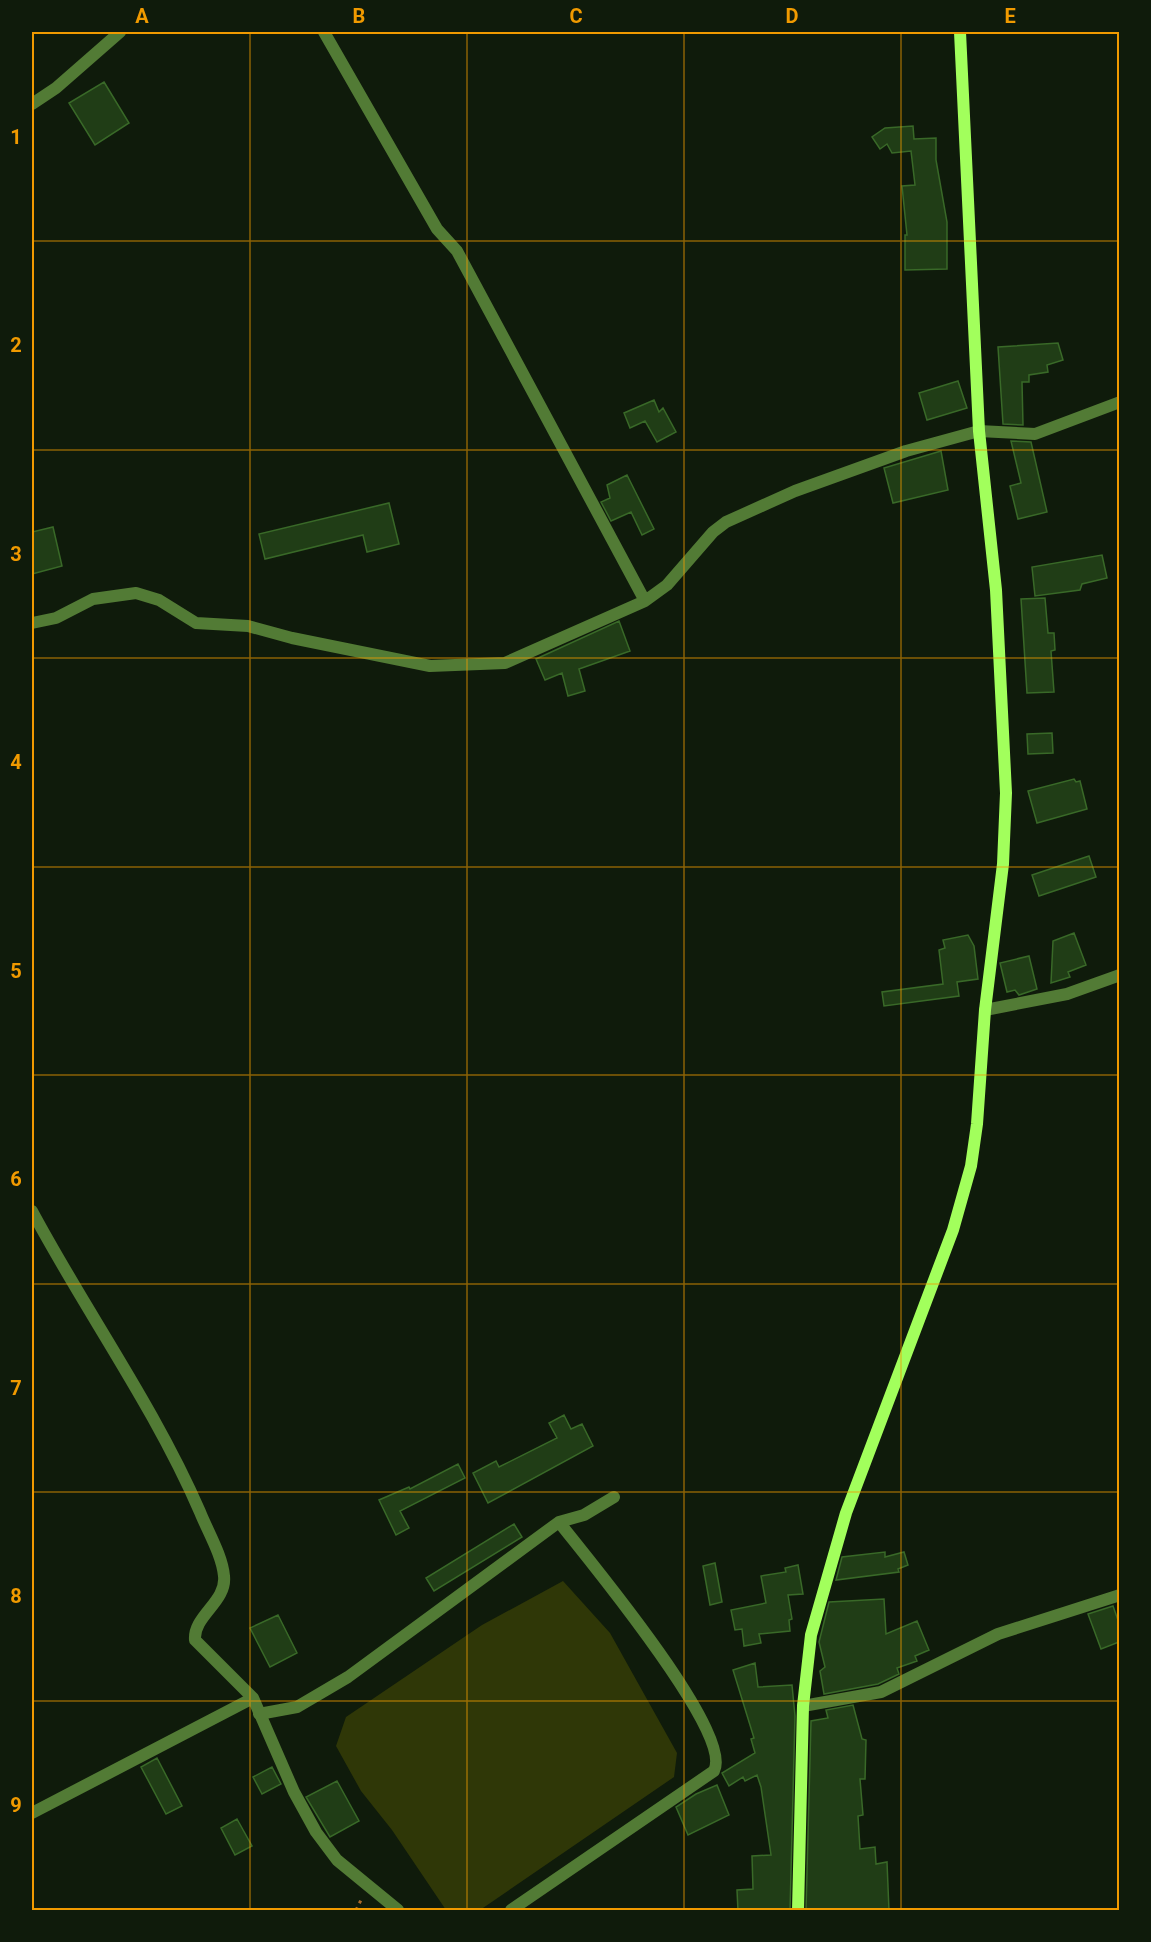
<svg xmlns="http://www.w3.org/2000/svg" width="1151" height="1942" viewBox="0 0 1151 1942" font-family="Roboto,sans-serif">
	<style>
		.water { fill: #2f3707 }
		.building { fill: #203d16; stroke: #396928; stroke-width: 1.5 }
		.lines { fill: none; stroke-linecap: round; stroke-linejoin: round }
		.path { stroke: #ae6a2a; stroke-width: 3; stroke-dasharray: 3 4.5; stroke-linecap: butt }
		.street { stroke: #527b35; stroke-width: 12 }
		.secondary { stroke: #a2ff5c; stroke-width: 12 }
		.grid { fill: none; stroke: #f09a00; stroke-width: 1.5; stroke-opacity: 0.55 }
		.neatline { fill: none; stroke: #f09a00; stroke-width: 2 }
		.grid-label { font-size: 20px; text-anchor: middle; font-weight: bold; fill: #f09a00 }
	</style>
	<rect width="100%" height="100%" fill="#0f1b0b"/>
	<path class="water" d="M563,1581L610,1633L677,1753L674,1777L480,1910H446L392,1830L361,1791L336,1746L346,1717L482,1625Z"/>
	<path class="building" d="M104,82L129,123L95,145L69,103Z
		M913,126L914,139L936,138V160L947,222V269L905,270V235H907L902,186L915,185L911,151L892,153L887,144L880,149L872,137L885,128Z
		M1058,343L1063,360L1047,365L1048,372L1029,375V382H1022L1023,425L1003,424L998,347Z
		M958,381L967,408L927,420L919,393Z
		M654,400L659,412L663,408L676,432L657,442L645,421L630,428L624,413Z
		M1011,441L1031,442L1047,512L1018,519L1010,486L1021,483Z
		M941,451L948,490L893,503L884,468Z
		M627,475L654,529L642,535L631,512L611,521L601,502L610,498L607,485Z
		M389,503L399,544L367,552L363,535L265,559L259,534Z
		M53,527L62,566L32,574V532Z
		M1102,555L1107,578L1082,584L1080,590L1035,596L1032,567Z
		M1045,598L1048,633H1054L1055,650L1051,651L1054,692L1027,693L1021,599Z
		M619,621L630,651L579,669L585,691L568,696L562,673L545,680L536,659Z
		M1052,733L1053,753L1028,754L1027,734Z
		M1074,779L1076,782L1080,781L1087,809L1037,823L1028,791Z
		M1089,856L1096,877L1039,896L1032,875Z
		M1074,933L1086,965L1068,972L1070,977L1051,983L1053,941Z
		M968,935L974,946L978,979L957,982L959,996L884,1006L882,992L943,984L939,950L945,948L943,940Z
		M1029,956L1037,989L1019,995L1015,990L1007,992L1000,963Z
		M564,1415L571,1429L582,1424L593,1446L488,1503L473,1473L496,1461L499,1467L557,1438L549,1423Z
		M458,1464L465,1478L400,1511L409,1528L396,1535L379,1500L409,1487L410,1489Z
		M514,1524L522,1537L434,1591L426,1578Z
		M885,1552V1557L904,1552L908,1565L898,1569L899,1572L836,1580L842,1557Z
		M715,1563L722,1602L710,1605L703,1566Z
		M798,1565L803,1594L788,1595L792,1619L789,1620L790,1631L759,1634L761,1643L744,1646L742,1629L735,1630L731,1610L766,1603L761,1576L786,1572L785,1568Z
		M884,1599L886,1634L917,1621L929,1650L915,1656L917,1661L897,1668L899,1674L878,1684L824,1694L820,1671L825,1667L819,1642L829,1602Z
		M1113,1606L1119,1623V1642L1101,1649L1088,1614Z
		M278,1615L297,1653L270,1667L250,1628Z
		M755,1663L758,1687L792,1685L795,1716L790,1911H738L737,1890L753,1889L752,1856L771,1855L761,1787L757,1775L745,1781L743,1777L729,1786L722,1773L755,1753L751,1739L754,1738L733,1670Z
		M853,1705L862,1739L866,1740L865,1779H860L863,1815L858,1816L860,1849L875,1847L876,1864L887,1862L889,1911H806L811,1721L828,1718L826,1710Z
		M157,1758L182,1806L166,1814L141,1767Z
		M272,1767L281,1784L262,1794L253,1777Z
		M337,1781L359,1821L330,1837L306,1797Z
		M717,1785L729,1815L688,1835L676,1807L696,1794Z
		M237,1819L252,1846L235,1855L221,1828Z"/>
	<g class="lines">
		<path class="path" d="M356,1910L362,1898"/>
		<path class="street" d="M324,32L437,229L457,251L645,601
			M32,104L56,88L120,32
			M32,623L56,618L93,599L136,593L159,600L196,623L248,626L292,638L430,666L505,663L645,601L667,585L713,532L726,522L795,491L906,451L979,431L1035,434L1120,402
			M985,1010L1067,994L1120,975
			M32,1211C86,1312 154,1406 200,1512C208,1532 222,1555 224,1576C227,1602 193,1616 195,1640L253,1698L294,1792L316,1832L337,1860L398,1910
			M803,1706L881,1692L998,1634L1120,1595
			M259,1714L297,1707L348,1677L559,1522L584,1515L614,1497
			M32,1813L253,1698
			M511,1910L714,1771C734,1733 587,1558 559,1522"/>
		<path class="secondary" d="M798,1910L803,1706L811,1635L846,1513L953,1230L971,1166L977,1124L985,1010L1003,864L1006,793L996,590L979,431L960,32"/>
	</g>
	<path class="grid" d="M250,32V1910M467,32V1910M684,32V1910M901,32V1910M32,241H1120M32,450H1120M32,658H1120M32,867H1120M32,1075H1120M32,1284H1120M32,1492H1120M32,1701H1120"/>
	<rect width="1151" height="1942" fill="none" stroke="#0f1b0b" stroke-width="66"/>
	<rect x="33" y="33" width="1085" height="1876" class="neatline"/>
	<g class="grid-label">
		<text x="142" y="23">A</text>
		<text x="359" y="23">B</text>
		<text x="576" y="23">C</text>
		<text x="792" y="23">D</text>
		<text x="1010" y="23">E</text>
		<text x="16" y="144">1</text>
		<text x="16" y="352">2</text>
		<text x="16" y="561">3</text>
		<text x="16" y="769">4</text>
		<text x="16" y="978">5</text>
		<text x="16" y="1186">6</text>
		<text x="16" y="1395">7</text>
		<text x="16" y="1603">8</text>
		<text x="16" y="1812">9</text>
	</g>
</svg>
